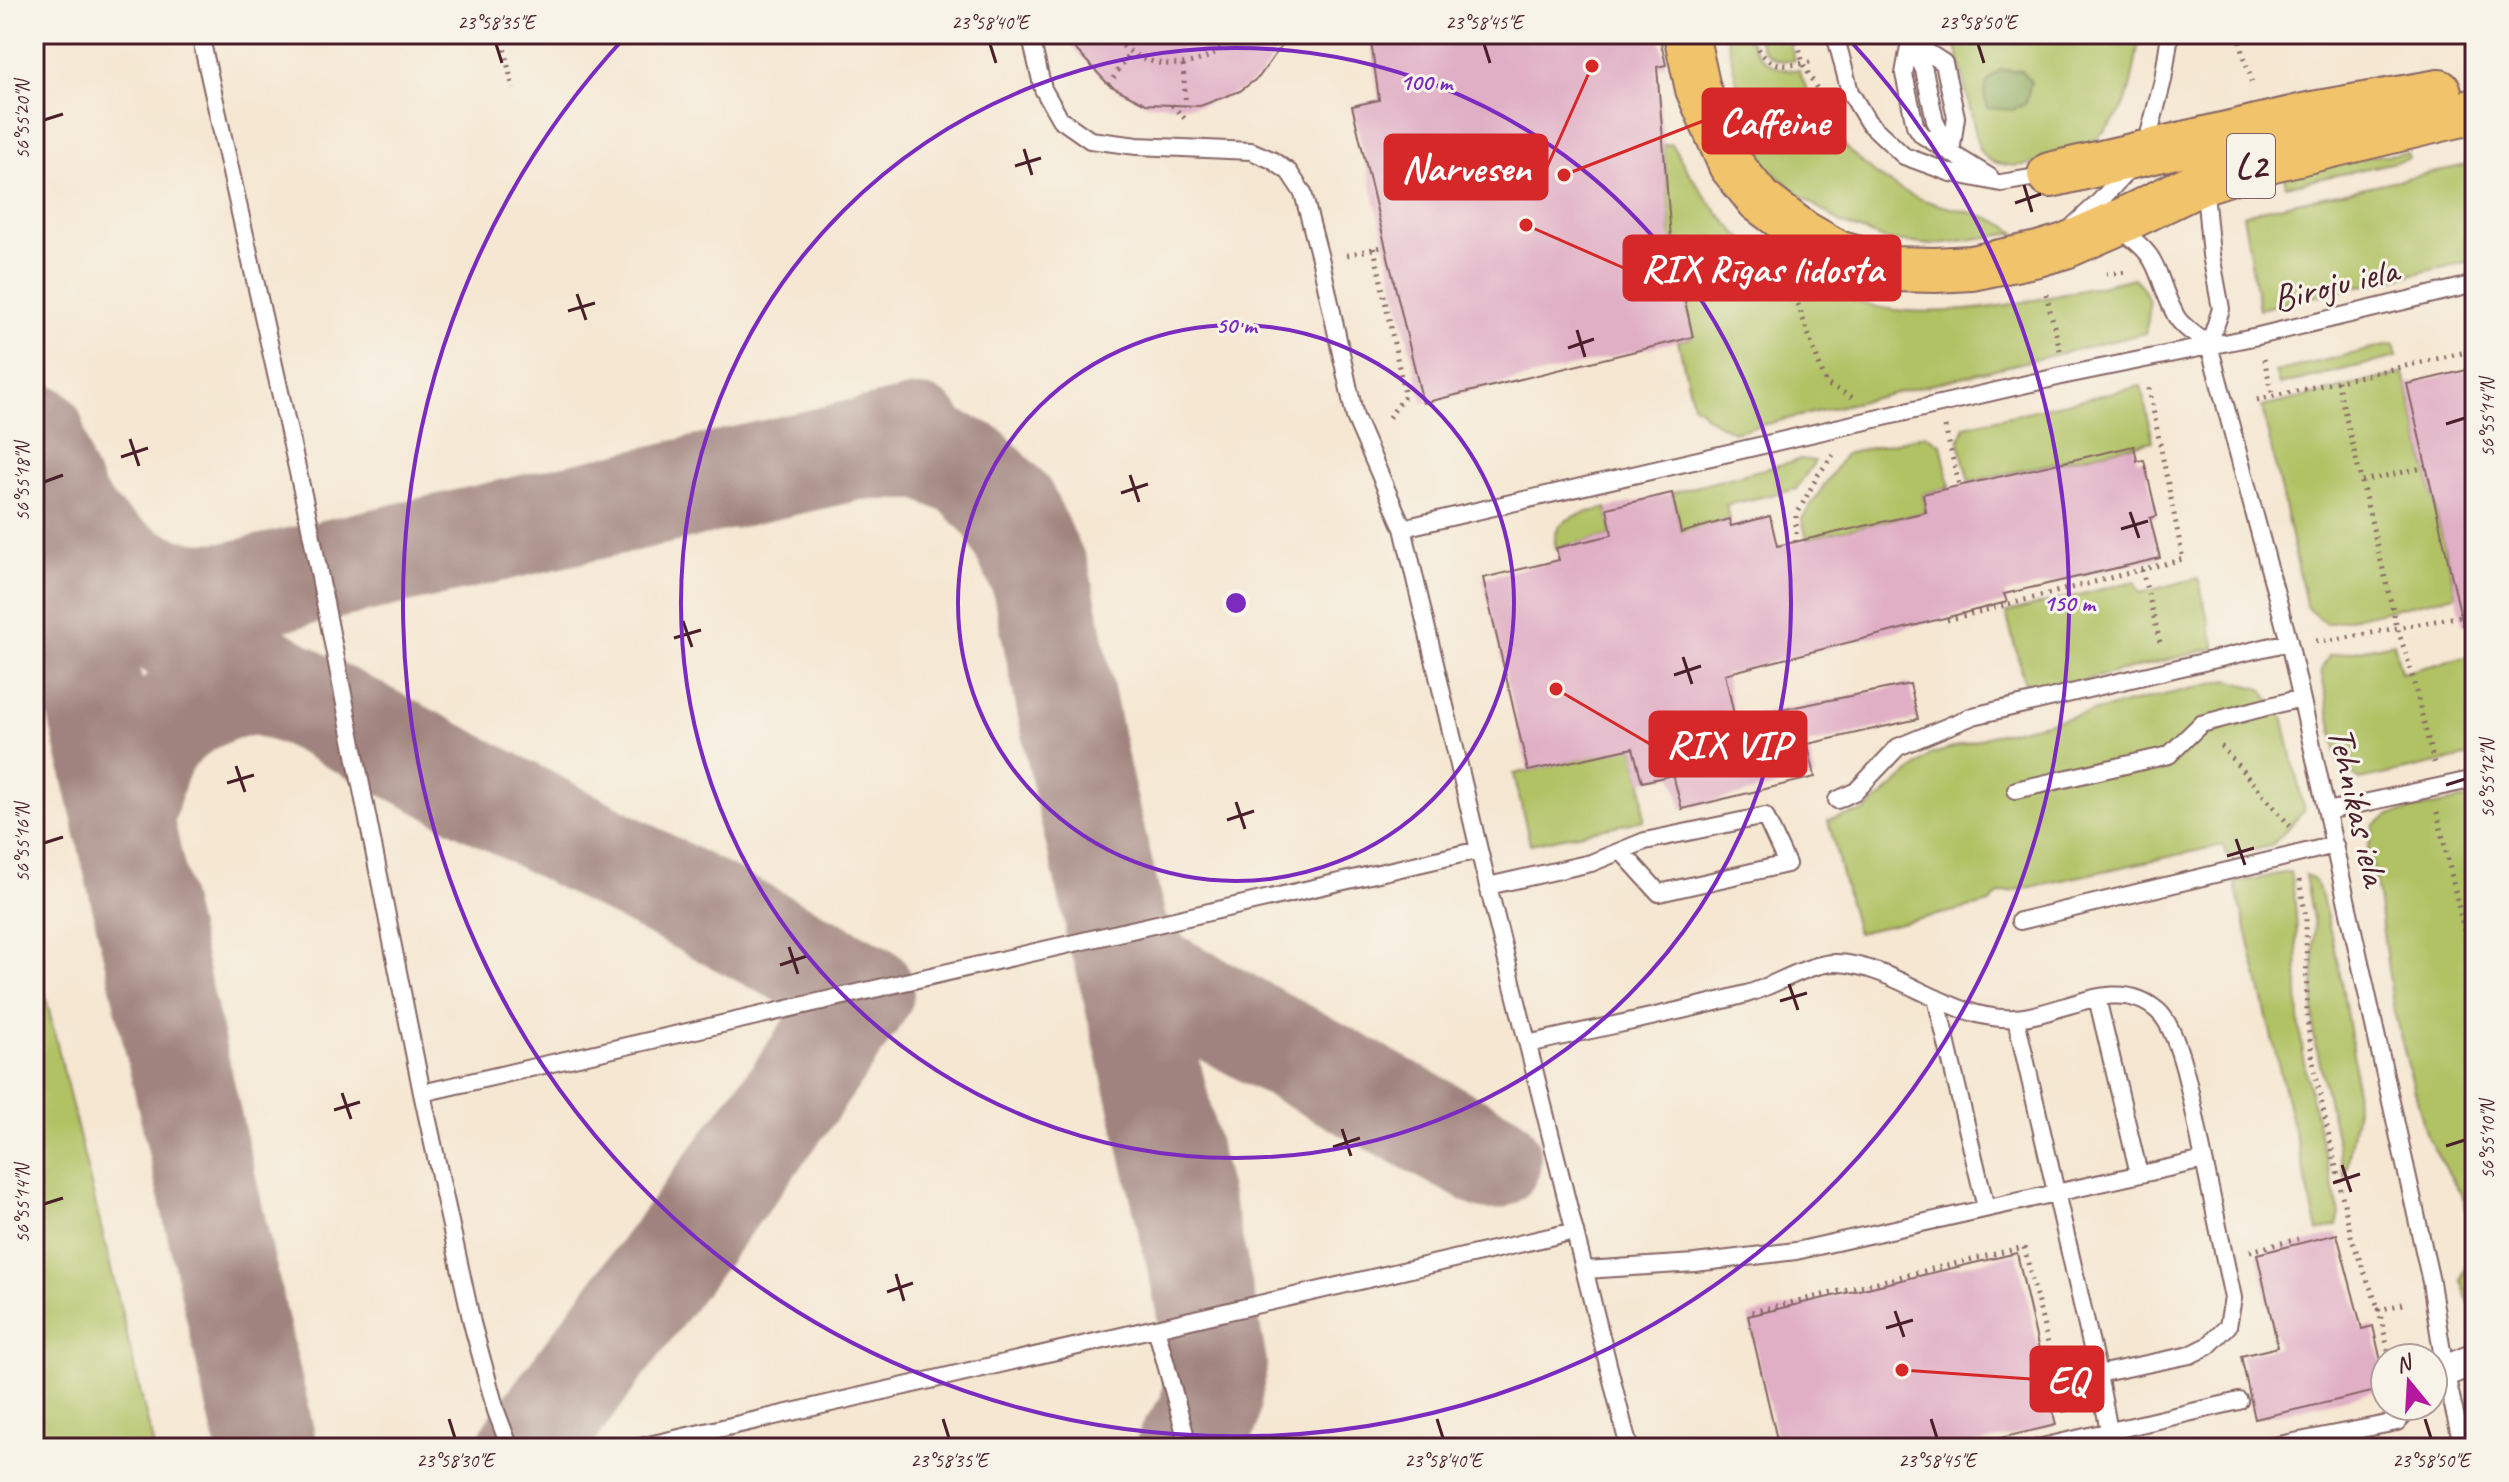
<svg xmlns="http://www.w3.org/2000/svg" width="2509" height="1482" viewBox="0 0 2509 1482" font-family="Caveat,sans-serif">
	<style>
		.green { fill: #b1c265; stroke: #7e7048; stroke-width: 2 }
		.forest { fill: #8ca85a; stroke: #6b6442; stroke-width: 2 }
		.lines { fill: none; stroke-linecap: round; stroke-linejoin: round }
		.taxiway { stroke: #a0837e; stroke-width: 100 }
		.building { fill: #e0aec5 }
		.service-casing { stroke: #866565; stroke-width: 20 }
		.minor-casing { stroke: #866565; stroke-width: 34 }
		.primary-casing { stroke: #866565; stroke-width: 48 }
		.path { stroke: #866565; stroke-width: 5; stroke-dasharray: 2 6; stroke-linecap: butt }
		.service { stroke: #fff; stroke-width: 16 }
		.minor { stroke: #fff; stroke-width: 30 }
		.primary { stroke: #f1c36a; stroke-width: 44 }
		.ticks { fill: none; stroke: #4a1f2b; stroke-width: 3 }
		.ring { fill: none; stroke: #7b2cbf; stroke-width: 4 }
		.labels { text-anchor: middle; dominant-baseline: central; stroke-width: 6; stroke-linejoin: round; paint-order: stroke }
		.shield { fill: #f7f3e8; stroke: #7e5f64; stroke-width: 2 }
		.shield-label { font-size: 36px; font-weight: bold; fill: #4a1f2b }
		.street-label { font-size: 38px; fill: #4a1f2b; stroke: #f7f3e8 }
		.centre { fill: #7b2cbf; stroke: #f7f3e8; stroke-width: 4 }
		.ring-label { font-size: 24px; text-anchor: middle; font-weight: bold; fill: #7b2cbf; stroke: #f7f3e8; stroke-width: 6; stroke-linejoin: round; paint-order: stroke }
		.leader { fill: none; stroke: #d62828; stroke-width: 3 }
		.callout-dot { fill: #d62828; stroke: #f7f3e8; stroke-width: 3 }
		.callout { fill: #d62828; stroke: #d62828; stroke-width: 3 }
		.callout-label { font-size: 40px; text-anchor: middle; font-weight: bold; fill: #fff }
		.neatline { fill: none; stroke: #4a1f2b; stroke-width: 3 }
		.ticks-label { font-size: 20px; text-anchor: middle; fill: #4a1f2b }
	</style>
	<rect width="100%" height="100%" fill="#f7f3e8"/>
	<filter id="ink" filterUnits="userSpaceOnUse"><feTurbulence type="fractalNoise" baseFrequency=".0125" numOctaves="2"/><feDisplacementMap in="SourceGraphic" scale="16" xChannelSelector="R" yChannelSelector="G"/><feConvolveMatrix kernelMatrix="1 2 1 2 8 2 1 2 1" color-interpolation-filters="sRGB"/></filter>
	<filter id="wash" filterUnits="userSpaceOnUse"><feTurbulence type="fractalNoise" baseFrequency=".006" numOctaves="4" result="noise"/><feDisplacementMap in="SourceGraphic" scale="32" xChannelSelector="R" yChannelSelector="G"/><feGaussianBlur stdDeviation="1.8" result="paint"/><feColorMatrix in="noise" values="0 0 0 0 0 0 0 0 0 0 0 0 0 0 0 0 0 1.4 0 .05"/><feComposite in="paint" operator="in"/></filter>
	<g filter="url(#wash)">
		<rect width="100%" height="100%" fill="#f5e7d2"/>
		<path class="green" d="M1726,34H1747C1758,59 1771,71 1799,70C1821,131 1873,186 1936,204C1963,212 1993,214 2016,233L1931,245L1887,240L1841,223L1800,195L1770,170L1750,140Z
			M1756,34H1788L1794,60C1774,65 1762,52 1756,34Z
			M1985,34H2140C2135,60 2133,95 2117,117C2110,125 2099,137 2091,143C2067,158 2002,180 1981,152C1978,149 1978,144 1977,140L1955,41Z
			M1672,144C1698,192 1737,242 1784,272C1815,292 1867,308 1905,311C1982,316 2059,295 2134,278C2153,297 2151,309 2145,333L1733,432L1705,416L1701,409L1693,405L1678,341L1693,337L1671,238L1663,145Z
			M2407,153L2409,159L2286,186L2282,167L2315,161Z
			M2475,163V260L2259,309L2243,214Z
			M2394,344L2397,357L2279,385L2275,372Z
			M2404,373L2456,595L2326,624L2307,608L2262,407Z
			M2141,386L2153,441L1969,482L1959,441L1965,426Z
			M1926,435L1941,444L1950,487L1923,494L1926,512L1807,539L1802,519L1845,454Z
			M1802,459L1815,461L1796,489L1726,505L1729,519L1681,534L1672,493Z
			M1607,508L1612,535L1556,548C1548,517 1585,513 1607,508Z
			M2198,578L2215,648L2041,691L2025,684L2006,613L2135,581L2140,593Z
			M2394,643L2401,673L2470,656L2475,678V755L2360,780L2339,765L2321,670L2329,656Z
			M2228,680L2262,689L2284,720L2304,811L2271,846L2227,856L2223,845L1999,894L1990,903L1857,933L1828,820L1865,811L1930,755L1990,736Z
			M1633,747L1642,782L1644,820L1530,844L1514,774Z
			M2475,797V1241L2464,1199L2427,1137L2394,1012L2376,882L2368,849L2374,825L2389,815Z
			M2290,872C2302,929 2294,982 2301,1039C2309,1098 2326,1157 2340,1214L2337,1226L2318,1231L2235,883Z
			M2305,875L2313,878L2322,897L2339,968L2354,1060L2356,1114L2345,1178L2314,1036V924Z
			M34,948L154,1448H34Z
			M2475,1245V1310L2469,1303L2461,1279Z"/>
		<path class="forest" d="M2000,70L2021,71L2031,82L2026,102L2013,110L1988,108C1980,88 1984,83 2000,70Z"/>
		<g class="lines">
			<path class="taxiway" d="M34,432L267,1448
				M852,450H926L971,470L1007,507L1040,576L1083,785L1199,1271L1217,1365L1208,1416L1186,1448
				M46,479C51,488 55,498 60,507C85,549 144,588 194,592C206,593 219,592 231,592L918,436
				M302,698L864,991L794,1093L528,1448
				M123,823C130,798 135,768 148,746C168,713 216,686 254,686C269,686 287,694 302,698L255,671L170,629
				M1115,933L1151,976L1491,1160"/>
		</g>
		<g id="blocks">
			<path class="building" d="M1061,34H1290L1259,77L1240,91L1200,106L1146,104L1109,85Z
				M1370,34H1659L1666,65L1657,67L1671,238L1693,337L1423,403L1352,106L1379,100Z
				M2475,368V624L2463,625L2407,384Z
				M2134,446L2137,461L2144,460L2157,516L2150,518L2160,558L2004,594L2007,602L1725,674L1735,719L1910,684L1918,719L1808,744L1815,777L1682,809L1673,775L1642,782L1633,748L1528,771L1483,578L1559,560L1556,548L1612,535L1607,508L1672,493L1681,533L1729,519L1731,526L1770,516L1777,546L1926,512L1923,494Z
				M2337,1234L2362,1329L2373,1326L2385,1379V1389L2255,1419L2241,1356L2278,1347L2257,1254Z
				M2017,1253L2056,1425L1958,1448H1779L1748,1316Z"/>
		</g>
	</g>
	<g filter="url(#ink)">
		<use href="#blocks" fill-opacity="0" stroke="#866565" stroke-width="2"/>
		<g class="lines">
			<g class="service-casing">
				<path id="service" d="M200,34L308,517L422,1093L472,1323L496,1411L510,1448
					M1030,34L1043,89L1060,119L1090,140L1137,146L1251,151L1272,160L1289,172L1303,193L1321,262L1355,417L1403,528L1479,850L1629,1448
					M1835,34L1850,92L1868,122L1904,156L1951,173L2001,183L2049,175
					M1910,41L1904,74L1915,125L1922,135L1990,177
					M1910,41L1944,63L1956,117L1951,153
					M1911,42L1924,70L1935,121L1950,151
					M2145,150L2163,80L2170,34
					M2204,182L2211,255L2221,309L2209,345L2289,642L2431,1282L2445,1371L2463,1448
					M2074,225L2098,203L2130,168
					M2117,228C2165,258 2153,273 2176,316C2182,327 2199,337 2209,345
					M1403,528L2066,375L2258,336L2475,284
					M2016,790L2169,755L2201,724L2301,698
					M1837,800L1856,791L1898,747L1973,716L2289,642
					M2327,811L2475,779
					M1488,886L1591,863L1645,841L1765,816L1787,864L1659,893L1622,852
					M2020,921L2335,845
					M1936,998L1986,1208
					M2097,998L2139,1174
					M2016,1019L2098,1374L2190,1355L2208,1346L2228,1326L2233,1298L2204,1160
					M1528,1044C1600,1027 1674,1014 1746,994C1773,987 1809,962 1837,963C1896,965 1952,1022 2014,1018C2062,1016 2116,973 2158,1011C2183,1033 2196,1125 2204,1160L1796,1251L1695,1263L1585,1270
					M422,1093L1479,850
					M2098,1374L2109,1431
					M636,1448L1156,1328
					M1189,1448L1156,1328L1575,1231
					M2038,1448L2239,1401
					M2264,1448L2397,1422L2412,1406"/>
			</g>
			<g class="minor-casing">
				<path id="minor" d="M2445,1371L2475,1359"/>
			</g>
			<g class="primary-casing">
				<path id="primary" d="M1686,34L1698,89L1731,165L1759,200L1803,233L1838,253L1893,269L1935,270L1972,268L2038,254L2065,246L2113,225L2204,181L2273,159L2475,111
					M2050,175L2313,114L2439,92"/>
			</g>
			<path class="path" d="M501,34L513,89
				M1112,34C1141,75 1207,74 1235,34
				M1412,34L1413,40
				M1752,34C1763,69 1783,68 1815,61
				M1796,34L1803,64L1821,96
				M1875,34L1878,47
				M2238,34L2253,87
				M1183,65L1186,106
				M1109,85L1130,51
				M1172,105L1188,122
				M1374,248L1405,396L1386,421
				M1347,255L1386,246
				M1774,264L1780,282L1795,296L1826,384L1852,397
				M2106,274L2128,272
				M2046,294L2060,350
				M2264,359L2273,396
				M2337,381L2397,627L2409,664L2434,763
				M2257,400L2475,350
				M1945,427L1959,485
				M2362,481L2427,467
				M1796,542V516L1818,475L1833,455
				M2142,570L2161,646
				M1947,620L2183,559L2148,384
				M2316,641H2330L2461,616
				M2221,746L2290,826
				M2437,812L2475,979
				M2299,880L2306,917L2307,1019L2314,1068L2352,1240L2379,1310
				M2470,1227L2475,1226
				M2250,1251L2298,1239
				M2464,1287L2469,1303L2475,1310
				M1752,1312L2024,1247L2066,1416
				M2390,1358L2379,1310L2407,1303"/>
			<use href="#service" class="service"/>
			<use href="#minor" class="minor"/>
			<use href="#primary" class="primary"/>
		</g>
	</g>
	<path class="ticks" d="M496,44L502,63M990,44L996,63M1484,44L1490,63M1978,44L1984,63M44,120L63,114M1024,149L1032,175M1015,166L1041,158M2024,185L2032,212M2015,203L2041,194M577,294L586,320M568,311L595,303M1577,330L1585,357M1568,348L1594,339M2446,424L2465,418M130,439L139,466M121,457L148,448M1130,475L1139,502M44,482L63,475M1121,493L1148,484M2130,512L2139,538M2121,529L2148,521M683,621L692,647M674,638L701,630M1683,657L1692,684M1674,675L1701,666M236,766L245,792M227,783L254,775M2446,785L2465,779M1236,802L1245,829M1227,820L1254,811M2236,839L2245,865M44,843L63,837M2227,856L2254,848M789,947L798,974M780,965L807,956M1789,984L1798,1010M1780,1001L1807,993M342,1093L351,1119M334,1110L360,1102M1342,1129L1351,1156M2446,1146L2465,1140M1333,1147L1360,1138M2342,1165L2351,1192M2333,1183L2360,1174M44,1204L63,1198M896,1274L904,1301M887,1292L913,1283M1895,1311L1904,1337M1886,1328L1913,1320M449,1419L455,1438M943,1419L949,1438M1437,1419L1443,1438M1931,1419L1937,1438M2425,1419L2431,1438"/>
	<g class="ring">
		<circle cx="1236" cy="603" r="278"/>
		<circle cx="1236" cy="603" r="555"/>
		<path d="M1845 35A833 833 0 1 1 627 35"/>
	</g>
	<g class="labels">
		<rect class="shield" x="2227" y="134" width="48" height="64" rx="6"/>
		<g class="shield-label">
			<text x="2251" y="166">L2</text>
		</g>
		<g class="street-label">
			<text transform="translate(2335 284) rotate(-14)">Biroju iela</text>
			<text transform="translate(2358 806) rotate(77)">Tehnikas iela</text>
		</g>
	</g>
	<circle cx="1236" cy="603" r="12" class="centre"/>
	<g class="ring-label">
		<text x="1426" y="90">100 m</text>
		<text x="1236" y="333">50 m</text>
		<text x="2069" y="611">150 m</text>
	</g>
	<path class="leader" d="M1564 175L1703 121M1592 66L1547 167M1526 225L1624 268M1556 689L1650 744M1902 1370L2031 1379"/>
	<g class="callout-dot">
		<circle cx="1564" cy="175" r="8"/>
		<circle cx="1592" cy="66" r="8"/>
		<circle cx="1526" cy="225" r="8"/>
		<circle cx="1556" cy="689" r="8"/>
		<circle cx="1902" cy="1370" r="8"/>
	</g>
	<g class="callout">
		<rect x="1703" y="89" width="142" height="64" rx="8"/>
		<rect x="1385" y="135" width="162" height="64" rx="8"/>
		<rect x="1624" y="236" width="276" height="64" rx="8"/>
		<rect x="1650" y="712" width="156" height="64" rx="8"/>
		<rect x="2031" y="1347" width="72" height="64" rx="8"/>
	</g>
	<g class="callout-label">
		<text x="1774" y="135">Caffeine</text>
		<text x="1466" y="181">Narvesen</text>
		<text x="1762" y="282">RIX Rīgas lidosta</text>
		<text x="1728" y="758">RIX VIP</text>
		<text x="2067" y="1393">EQ</text>
	</g>
	<rect width="2509" height="1482" fill="none" stroke="#f7f3e8" stroke-width="88"/>
	<g transform="translate(2409 1382) rotate(342)"><circle r="38" fill="#f7f3e8" stroke="#b29e9c" stroke-width="2"/>
	<path d="M0-6L14 30L0 20L-14 30Z" fill="#b5179e"/>
	<text y="-12" font-size="22" font-weight="bold" text-anchor="middle" fill="#4a1f2b">N</text>
	</g>
	<rect x="44" y="44" width="2421" height="1394" class="neatline"/>
	<g class="ticks-label">
		<text x="496" y="29">23°58'35"E</text>
		<text x="990" y="29">23°58'40"E</text>
		<text x="1484" y="29">23°58'45"E</text>
		<text x="1978" y="29">23°58'50"E</text>
		<text transform="translate(22 120) rotate(-90)" y="7">56°55'20"N</text>
		<text transform="translate(2487 418) rotate(-90)" y="7">56°55'14"N</text>
		<text transform="translate(22 482) rotate(-90)" y="7">56°55'18"N</text>
		<text transform="translate(2487 779) rotate(-90)" y="7">56°55'12"N</text>
		<text transform="translate(22 843) rotate(-90)" y="7">56°55'16"N</text>
		<text transform="translate(2487 1140) rotate(-90)" y="7">56°55'10"N</text>
		<text transform="translate(22 1204) rotate(-90)" y="7">56°55'14"N</text>
		<text x="455" y="1467">23°58'30"E</text>
		<text x="949" y="1467">23°58'35"E</text>
		<text x="1443" y="1467">23°58'40"E</text>
		<text x="1937" y="1467">23°58'45"E</text>
		<text x="2431" y="1467">23°58'50"E</text>
	</g>
</svg>
